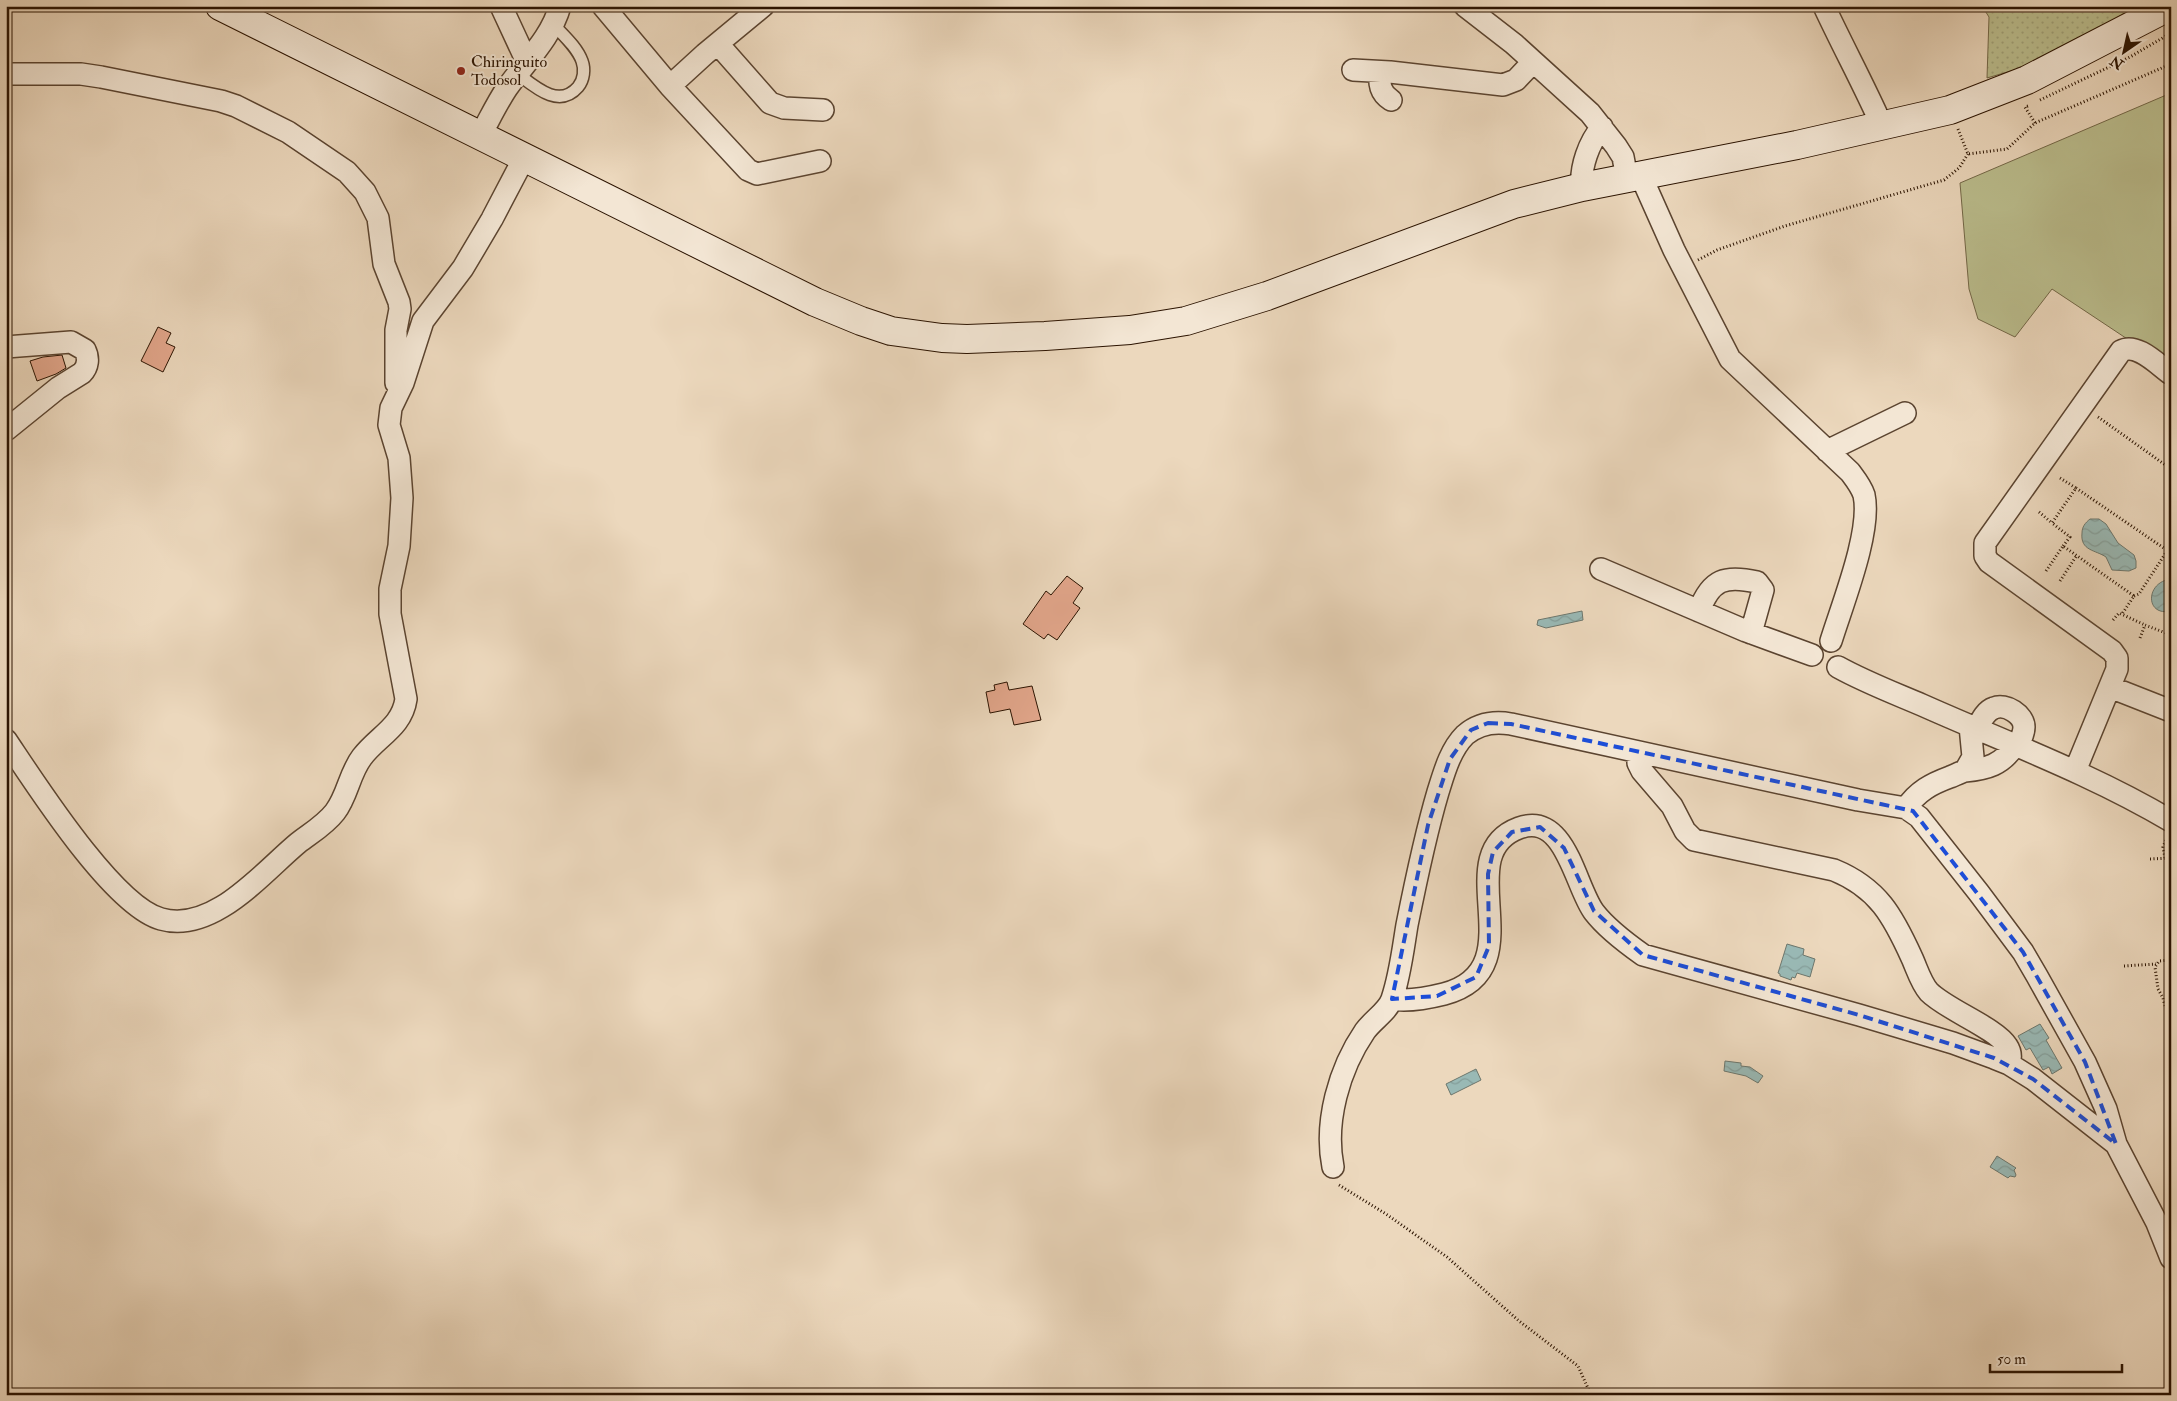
<svg xmlns="http://www.w3.org/2000/svg" width="2177" height="1401" viewBox="0 0 2177 1401" font-family="'IM FELL Double Pica',serif">
	<style>
		.grass { fill: url(#grass-dots); stroke: #736848 }
		.park { fill: #bbbe8e; stroke: #736848 }
		.water { fill: url(#water-waves); stroke: #6d776d }
		.building { fill: #e2a68b; stroke: #2b1301 }
		.lines { fill: none; stroke-linecap: round; stroke-linejoin: round }
		.service-casing { stroke: #5b4430; stroke-width: 14 }
		.minor-casing { stroke: #5b4430; stroke-width: 24 }
		.secondary-casing { stroke: #2b1301; stroke-width: 30 }
		.path { stroke: #2b1301; stroke-width: 3; stroke-dasharray: 1 2.5; stroke-linecap: butt }
		.service { stroke: #f3e6d4; stroke-width: 11 }
		.minor { stroke: #f3e6d4; stroke-width: 21 }
		.secondary { stroke: #f3e6d4; stroke-width: 28 }
		.marked { fill: none; stroke: #1d4ed8; stroke-width: 4; stroke-dasharray: 10 6; stroke-linejoin: round }
		.poi-dot { fill: #8f2418; stroke: #f3e6d4; stroke-width: 2 }
		.labels { text-anchor: middle; dominant-baseline: central; stroke-width: 4; stroke-linejoin: round; paint-order: stroke }
		.poi-label { font-size: 16px; fill: #2b1301; stroke: #f3e6d4; text-anchor: start }
	</style>
	<defs>
		<pattern id="grass-dots" width="8" height="8" patternUnits="userSpaceOnUse" patternTransform="scale(1.25)"><rect width="8" height="8" fill="#bbbe8e"/><path d="M2 2h.1M6 6h.1" fill="none" stroke="#a1a279" stroke-width="1.8" stroke-linecap="round"/></pattern>
		<pattern id="water-waves" width="16" height="10" patternUnits="userSpaceOnUse" patternTransform="scale(1.25)"><rect width="16" height="10" fill="#99b9b5"/><path d="M0 5q4-4 8 0t8 0" fill="none" stroke="#849e9a"/></pattern>
	</defs>
	<rect width="100%" height="100%" fill="#ecd8bd"/>
	<filter id="stains"><feTurbulence type="fractalNoise" baseFrequency=".004" numOctaves="4"/><feColorMatrix values="0 0 0 0 .2 0 0 0 0 .09 0 0 0 0 .02 0 0 0 .5 -.17"/></filter>
	<radialGradient id="worn" r=".72"><stop offset=".6" stop-color="#630" stop-opacity="0"/><stop offset="1" stop-color="#630" stop-opacity=".3"/></radialGradient>
	<path class="grass" d="M1982,6H2137L2038,63L1987,78L1989,17Z"/>
	<path class="park" d="M2171,93V368L2052,289L2015,337L1978,319L1969,289L1960,183Z"/>
	<path class="water" d="M2090,519H2099L2106,524L2118,543L2134,555L2136,561V568L2129,571L2112,570L2106,557C2096,550 2080,551 2082,533C2082,527 2085,523 2090,519Z
		M2171,579V611C2145,617 2145,582 2171,579Z
		M1582,611L1583,620L1546,628L1537,625L1538,620Z
		M1787,944L1804,949L1803,955L1815,959L1810,977L1797,973L1795,978L1792,977L1791,980L1780,976V974L1778,973Z
		M2040,1024L2049,1038L2046,1040L2062,1068L2052,1074L2049,1067L2043,1070L2030,1048L2026,1050L2018,1036Z
		M1725,1061L1741,1063V1066L1750,1067L1763,1076L1758,1083L1746,1076L1724,1071Z
		M1476,1069L1481,1080L1451,1095L1446,1084Z
		M1997,1156L2016,1168L2014,1170L2016,1175L2015,1177L2010,1176L2008,1178L1990,1167Z"/>
	<path class="building" d="M158,327L171,333L166,343L175,347L163,372L141,361Z
		M62,355L66,368L56,374L37,381L30,361L43,357Z
		M1067,576L1083,588L1073,603L1080,608L1057,640L1048,634L1044,639L1023,624L1046,591L1051,595Z
		M1007,682L1009,690L1032,686L1041,720L1014,725L1010,709L990,713L986,692L995,690L994,685Z"/>
	<g class="lines">
		<g class="service-casing">
			<path id="service" d="M518,74C535,87 559,109 578,87C584,80 585,69 582,61C577,47 563,35 553,24"/>
		</g>
		<g class="minor-casing">
			<path id="minor" d="M501,6L527,62
				M603,6L670,86L748,170L757,174L820,161
				M1465,6L1514,44L1590,113L1616,146L1623,157L1627,178
				M1824,6C1843,47 1864,85 1882,126
				M718,44L770,103L784,108L823,110
				M1353,70L1390,72L1503,85L1516,80L1533,62
				M1380,72C1379,84 1380,93 1391,100
				M6,74H81L101,77L221,101L236,106L288,132L347,172L365,192L378,218L384,264L399,302L400,309L396,330V383
				M670,86L705,54L763,6
				M480,136C489,120 497,103 507,88C526,61 551,38 560,6
				M1641,176L1674,250L1730,359L1850,472C1856,480 1861,486 1864,495C1872,531 1842,605 1831,641
				M1582,187C1580,167 1589,142 1602,127
				M6,347L71,342L85,350C89,358 88,367 82,373L58,388L6,430
				M1827,451L1905,413
				M1601,569L1746,631L1812,655
				M1699,611C1711,579 1725,575 1757,582L1763,590L1751,633
				M1838,667C1865,682 1894,693 1922,705C2005,742 2092,774 2171,821
				M2110,687L2171,711
				M1977,729C1981,721 1985,711 1994,708C2006,703 2024,715 2024,727C2024,734 2020,741 2018,747
				M6,740C35,783 113,906 161,919C213,934 263,872 298,843C311,833 325,825 335,812C348,795 349,774 362,757C378,736 402,727 406,699L390,614V589L399,546L402,498L399,458L389,425L391,408L403,383L423,321L463,268L492,219L524,158
				M1638,752V763L1642,771L1672,806L1685,831L1694,840L1834,870C1878,888 1893,916 1912,958C1917,969 1921,983 1929,992C1947,1010 1996,1028 2007,1046C2011,1052 2011,1058 2009,1064
				M1965,771L1973,757L1970,726
				M2075,771L2117,669V658L2112,651L1989,562L1985,556V543L2121,351C2137,342 2158,365 2171,374
				M1906,808L1919,817L1979,893L2023,952L2037,976L2085,1062L2106,1109L2116,1144L2157,1223L2171,1258
				M1392,999C1409,1002 1428,998 1444,994C1538,969 1446,855 1519,828C1566,811 1575,887 1594,912C1607,929 1626,943 1643,955L1859,1015L1953,1043L1994,1058L2009,1064L2033,1079L2116,1144
				M1333,1167C1324,1122 1339,1069 1365,1031C1373,1020 1388,1011 1392,999C1400,976 1403,949 1407,925C1416,880 1425,836 1438,792C1444,773 1450,750 1465,735C1479,723 1494,721 1511,724L1858,800L1906,808C1918,791 1931,784 1950,777C1955,775 1961,772 1965,771C1987,769 2002,765 2015,745"/>
		</g>
		<g class="secondary-casing">
			<path id="secondary" d="M220,6L815,302L861,321L891,331L942,338L967,339L1045,336L1130,330L1186,321L1267,296L1514,204L1582,187L1797,145L1950,110L2027,80L2170,6"/>
		</g>
		<path class="path" d="M2040,100L2130,57L2171,33
			M2028,106L2025,107L2035,123
			M1958,129L1968,154L2007,149L2035,123L2171,64
			M1698,260L1717,250L1785,226L1944,180L1959,168L1968,154
			M2098,417L2171,469
			M2060,478L2076,488L2052,523L2070,537L2063,546
			M2076,488L2171,553
			M2039,512L2052,523
			M2046,571L2063,546L2134,596L2122,614
			M2060,581L2077,555
			M2134,596L2139,594L2167,551
			M2113,620L2119,613L2145,625
			M2140,638L2145,625L2171,635
			M2165,858L2163,847L2167,837
			M2150,859L2171,858
			M2124,966L2156,964
			M2165,1006L2163,998L2158,989L2155,967L2159,961L2171,960
			M1339,1185L1386,1214L1447,1257L1519,1321L1578,1366L1591,1395"/>
		<use href="#service" class="service"/>
		<use href="#minor" class="minor"/>
		<use href="#secondary" class="secondary"/>
	</g>
	<path class="marked" d="M1488,723L1511,724L1913,811L2023,952L2085,1062L2116,1144L2033,1079L1994,1058L1859,1015L1643,955L1594,911L1564,848L1540,827L1512,832L1493,852L1488,874L1489,946L1476,977L1437,996L1392,999L1428,825L1450,759L1471,730Z"/>
	<circle class="poi-dot" cx="461" cy="71" r="5"/>
	<g class="labels">
		<g class="poi-label">
			<text x="471" y="62">Chiringuito<tspan x="471" dy="18">Todosol</tspan></text>
		</g>
	</g>
	<rect width="2177" height="1401" fill="none" stroke="#ecd8bd" stroke-width="25"/>
	<rect x="8" y="8" width="2162" height="1386" fill="none" stroke="#2b1301" stroke-width="2.5"/>
	<rect x="12" y="12" width="2152" height="1376" fill="none" stroke="#2b1301"/>
	<g transform="translate(2124 52) rotate(214)" stroke="#f3e6d4" stroke-width="4" paint-order="stroke">
	<path d="M0-4L9 19L0 12L-9 19Z" fill="#2b1301"/>
	<text y="-8" font-size="14" font-weight="bold" text-anchor="middle" fill="#2b1301">N</text>
	</g>
	<path d="M1990 1364v8h132v-8" fill="none" stroke="#2b1301" stroke-width="2.5"/>
	<text x="1997" y="1364" font-size="15" fill="#2b1301" stroke="#f3e6d4" stroke-width="4" paint-order="stroke">50 m</text>
	<rect width="100%" height="100%" filter="url(#stains)"/>
	<rect width="100%" height="100%" fill="url(#worn)"/>
</svg>
